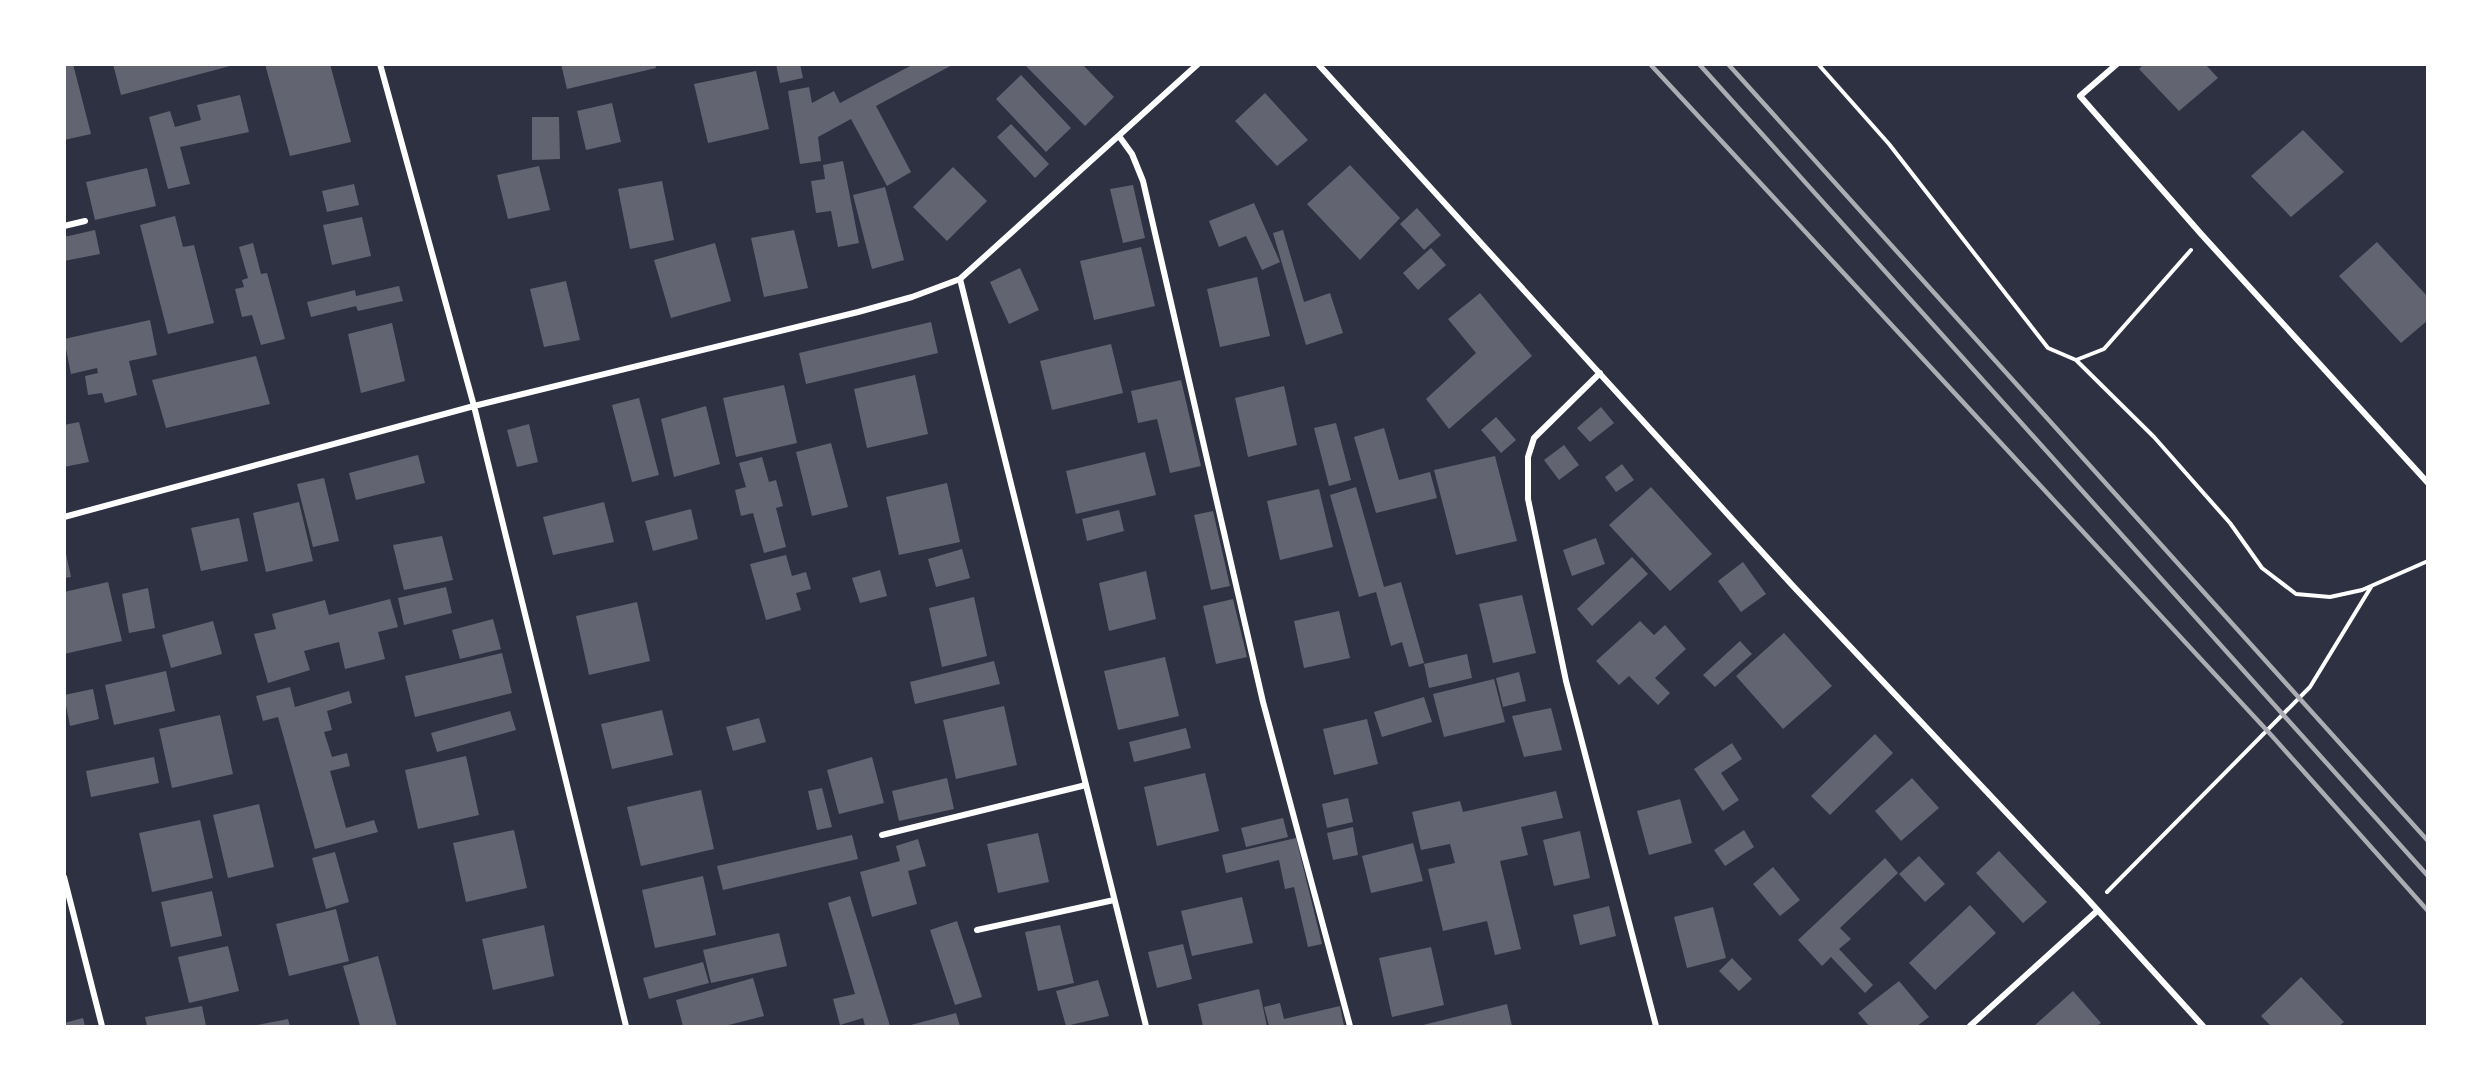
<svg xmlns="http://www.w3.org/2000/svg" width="2492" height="1091" viewBox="0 0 2492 1091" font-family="Lato,sans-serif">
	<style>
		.building { fill: #626471 }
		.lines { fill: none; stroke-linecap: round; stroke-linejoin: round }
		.path { stroke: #fff; stroke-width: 4 }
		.minor { stroke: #fff; stroke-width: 6 }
		.rail { stroke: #abadb3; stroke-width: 4.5 }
	</style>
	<rect width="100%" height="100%" fill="#2d3142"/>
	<path class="building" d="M64,64H73L91,134L64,140Z
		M113,64H234V65L121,95Z
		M265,64H330L351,142L290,156Z
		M561,64H655L656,68L567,89Z
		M776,64H800L803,78L780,83Z
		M914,64H954L876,106L911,172L887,186L851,119L818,137L821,161L800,164L788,91L809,87L812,103L834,91L840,103Z
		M1024,64H1082L1114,97L1085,126Z
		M2144,64H2205L2218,78L2179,111L2139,69Z
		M756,71L769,129L708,143L694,84Z
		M1021,75L1071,128L1046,152L996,99Z
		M1265,93L1308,140L1277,166L1235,121Z
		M240,95L249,132L180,147L190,184L168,189L149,117L170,111L175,127L201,120L197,105Z
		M612,103L621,142L586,150L577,111Z
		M532,117H559L560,159L532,160Z
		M1011,124L1049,164L1035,178L997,137Z
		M2303,130L2344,172L2291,217L2251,176Z
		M843,161L859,243L838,247L831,211L816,213L811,181L825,179L823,165Z
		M1350,165L1400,218L1360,260L1307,204Z
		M539,166L550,210L508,219L497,175Z
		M953,167L987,201L947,241L913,207Z
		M147,168L156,206L95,220L86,182Z
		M662,181L674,240L630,249L618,189Z
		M354,184L359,205L327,212L322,191Z
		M1133,185L1145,238L1123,243L1110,189Z
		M885,187L904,260L872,269L853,195Z
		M1254,203L1280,262L1262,270L1246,236L1219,247L1209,221Z
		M1417,208L1441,235L1424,250L1400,224Z
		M175,216L183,247L194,245L214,323L168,334L140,225Z
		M362,217L371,256L332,265L323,225Z
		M95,230L100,254L64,261V237Z
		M794,230L808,288L764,297L751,238Z
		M1283,230L1304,302L1330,293L1343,333L1306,345L1273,233Z
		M2377,242L2428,297V320L2401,343L2339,276Z
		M253,243L261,274L267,273L285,339L261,345L252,315L242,317L235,289L244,287L242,280L248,278L239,247Z
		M715,243L731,301L671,318L654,260Z
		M1141,247L1155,306L1094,320L1080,261Z
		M1431,248L1446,265L1418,290L1403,273Z
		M1020,268L1039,310L1009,324L990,282Z
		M1257,277L1270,336L1220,347L1207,289Z
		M566,281L580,340L544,347L530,289Z
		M399,286L403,301L358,311L356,306L311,317L307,302L355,290L356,296Z
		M1480,293L1532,356L1449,429L1426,399L1476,353L1448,319Z
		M150,320L157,355L129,361L137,395L105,403L102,393L88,395L85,376L98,373L97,368L71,374L64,339Z
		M931,322L938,353L806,384L799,353Z
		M392,323L405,381L361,393L348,334Z
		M1111,344L1123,393L1052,410L1040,361Z
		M256,356L270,404L166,428L152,380Z
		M915,375L928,434L867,448L854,389Z
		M1181,380L1201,466L1170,473L1157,419L1138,423L1131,391Z
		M784,385L797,443L736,457L723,398Z
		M1284,386L1297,445L1248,457L1235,398Z
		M639,398L659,475L632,482L612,405Z
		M706,406L720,464L674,477L661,419Z
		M1601,407L1614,423L1590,442L1577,428Z
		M1496,417L1516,440L1501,453L1481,430Z
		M79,422L89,462L64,467V425Z
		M1336,423L1351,480L1329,486L1314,428Z
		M529,424L538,462L517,467L507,430Z
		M1384,428L1399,480L1430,472L1437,498L1376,513L1354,437Z
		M831,443L848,507L812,516L796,452Z
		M1564,445L1579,465L1559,480L1544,460Z
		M1145,452L1156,495L1076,514L1066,471Z
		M418,455L425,483L356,500L349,473Z
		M1495,456L1517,541L1456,555L1434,470Z
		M762,457L769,482L776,480L783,506L776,508L786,547L764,553L753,513L741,516L735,490L746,487L739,463Z
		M1622,464L1634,480L1616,492L1605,477Z
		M324,478L339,541L313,547L297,484Z
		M947,483L960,542L899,555L886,497Z
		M1356,487L1384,587L1401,582L1424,663L1409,667L1402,642L1391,646L1376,592L1359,597L1330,495Z
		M1651,487L1712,554L1670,591L1609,525Z
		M1319,489L1333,547L1280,560L1267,501Z
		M299,502L313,561L266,572L253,513Z
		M604,502L614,542L553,555L543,517Z
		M691,509L698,539L653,551L645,521Z
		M1119,510L1124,531L1087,541L1082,519Z
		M1213,511L1230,586L1211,590L1194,515Z
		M239,518L248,561L201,571L191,528Z
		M442,536L453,580L404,590L393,545Z
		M1596,538L1605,564L1572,576L1563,550Z
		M65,549L71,577L64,578V550Z
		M962,549L970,578L936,587L928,559Z
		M786,555L792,576L806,572L811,589L796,593L801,610L766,620L750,564Z
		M1632,557L1648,574L1592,626L1577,609Z
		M1743,562L1766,594L1741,612L1718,581Z
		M880,570L887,596L860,603L852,578Z
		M1146,571L1156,619L1109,631L1099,583Z
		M108,582L122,641L64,654V592Z
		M446,587L452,613L404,625L398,598Z
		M148,588L155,628L129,633L122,594Z
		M1522,595L1536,653L1493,663L1479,604Z
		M974,597L987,656L942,667L929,608Z
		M390,599L398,627L378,632L385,659L345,669L339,642L304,651L310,670L268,683L254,634L276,629L272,614L325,600L329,615Z
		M1233,599L1247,657L1216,664L1203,606Z
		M637,602L650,661L589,675L576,616Z
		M1339,611L1350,658L1304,668L1294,621Z
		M493,619L501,649L460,659L452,630Z
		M213,621L222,654L171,668L162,635Z
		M1640,621L1654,635L1665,625L1686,649L1655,678L1670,693L1658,705L1629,676L1619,685L1596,661Z
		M1784,633L1832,686L1783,729L1736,676Z
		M1740,641L1752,654L1715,687L1703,675Z
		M502,653L512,693L415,717L405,676Z
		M1467,654L1472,678L1429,688L1424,664Z
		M1165,657L1179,716L1118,730L1104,671Z
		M994,661L1000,684L915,704L910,682Z
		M166,671L175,711L114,725L105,685Z
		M1519,672L1526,701L1503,707L1496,678Z
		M1494,679L1505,722L1444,737L1433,694Z
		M290,687L295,707L349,691L352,703L327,711L332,730L324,732L332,757L347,753L350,766L330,771L346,828L374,820L378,832L315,849L278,717L263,721L256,696Z
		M93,689L99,719L70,726L64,695Z
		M1424,697L1432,722L1382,737L1374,712Z
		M1004,706L1017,765L956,779L943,720Z
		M1551,708L1562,750L1524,757L1512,716Z
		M662,710L673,755L612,769L601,724Z
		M510,711L516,730L437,752L431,733Z
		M220,715L233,774L172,788L159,729Z
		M759,718L766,742L733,751L726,727Z
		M1367,719L1378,764L1334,775L1323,729Z
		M1186,728L1191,748L1134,762L1129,742Z
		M1875,734L1893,753L1830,815L1811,796Z
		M1732,743L1742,759L1721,773L1739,800L1723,811L1694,769Z
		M466,756L479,815L418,829L405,770Z
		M154,757L159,783L91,797L86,771Z
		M872,757L884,803L839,814L827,770Z
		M1205,773L1219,831L1157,846L1144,787Z
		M947,778L954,809L899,821L892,791Z
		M1912,778L1939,808L1901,841L1875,811Z
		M822,788L832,827L817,830L808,791Z
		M701,790L714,849L641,866L627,807Z
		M1556,791L1563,818L1521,827L1528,855L1500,861L1521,949L1495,955L1487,921L1443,931L1428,869L1455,863L1450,844L1421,850L1412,812L1460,801L1463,812Z
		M1348,798L1353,822L1327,828L1322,804Z
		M1680,799L1692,843L1649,855L1637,811Z
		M259,804L274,867L228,878L213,815Z
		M1283,818L1288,837L1246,847L1241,828Z
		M200,820L213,878L152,892L139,833Z
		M1353,827L1358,855L1333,860L1327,833Z
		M514,830L527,888L466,902L453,843Z
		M1744,830L1754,847L1725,866L1714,850Z
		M1580,831L1590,878L1554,886L1543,840Z
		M1038,833L1049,882L998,893L987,844Z
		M852,835L858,859L723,890L717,866Z
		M1296,838L1322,944L1308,947L1294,887L1285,889L1279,860L1226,873L1222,855Z
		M918,839L926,866L908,871L917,904L872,917L860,872L900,861L896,846Z
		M1413,843L1423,881L1371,893L1362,856Z
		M1999,851L2047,902L2023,923L1976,873Z
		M335,852L349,902L326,909L312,858Z
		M1919,856L1945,884L1925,902L1899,874Z
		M1885,858L1898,873L1840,928L1851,939L1839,949L1873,985L1865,993L1831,957L1822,966L1798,940Z
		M1773,867L1800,900L1780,916L1753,884Z
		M703,876L716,935L655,948L642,890Z
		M212,891L222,936L171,947L161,902Z
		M850,896L890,1026H865L863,1018L840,1025L833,999L855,994L828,903Z
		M1242,897L1253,943L1192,956L1181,911Z
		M1970,905L1996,933L1935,990L1909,963Z
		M1609,906L1616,936L1580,945L1573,915Z
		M1713,907L1726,958L1687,968L1674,917Z
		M336,909L349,961L289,976L276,924Z
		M957,921L982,997L955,1005L930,930Z
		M544,925L554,976L493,990L482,939Z
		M1060,925L1074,983L1038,991L1025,932Z
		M779,933L787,966L711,983L703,950Z
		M1183,944L1192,979L1157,988L1148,952Z
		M228,946L239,991L189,1003L178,957Z
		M1431,947L1444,1005L1392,1017L1379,958Z
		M378,956L397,1026H360L343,966Z
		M1732,958L1752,979L1739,991L1719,971Z
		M703,962L709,983L649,999L643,978Z
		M2301,977L2344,1022L2339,1026H2271L2261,1016Z
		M753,978L764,1016L725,1026H683L676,1000Z
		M1098,980L1109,1016L1066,1026L1056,991Z
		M1899,981L1929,1017L1917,1026H1869L1858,1013Z
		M1259,989L1267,1026H1203L1198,1004Z
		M2073,991L2101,1023L2097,1026H2034Z
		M1280,1003L1284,1019L1340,1006L1344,1026H1269L1264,1007Z
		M1507,1004L1512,1026H1419Z
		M202,1006L206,1026H147L145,1017Z
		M956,1013L960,1026H907Z
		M83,1018L85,1026H64V1023Z
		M288,1019L290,1026H257V1025Z"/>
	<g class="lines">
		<path class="path" d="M1818,64L1889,144L2048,348L2076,360L2104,349L2191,250
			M2076,360L2154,437L2230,523L2262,568L2296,594L2330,597L2362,590L2428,561
			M2107,892L2310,687L2371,587"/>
		<path class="minor" d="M380,64L474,406L626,1026
			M1318,64L1793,586L2083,894L2203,1026
			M2117,64L2080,96L2202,235L2428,483
			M1119,136L1132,154L1143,181L1263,702L1350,1026
			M64,226L85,221
			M960,279L1146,1026
			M1600,373L1534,438L1528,457V499L1566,681L1656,1026
			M64,517L474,406L858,312L912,297L960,279L1198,64
			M882,835L1086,785
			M64,877L102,1026
			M977,930L1114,900
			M1970,1026L2097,911"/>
		<path class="rail" d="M1650,64L2273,737L2428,911
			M1699,64L2428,876
			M1728,64L2428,841"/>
	</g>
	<rect width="2492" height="1091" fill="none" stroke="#ffffff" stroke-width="132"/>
</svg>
